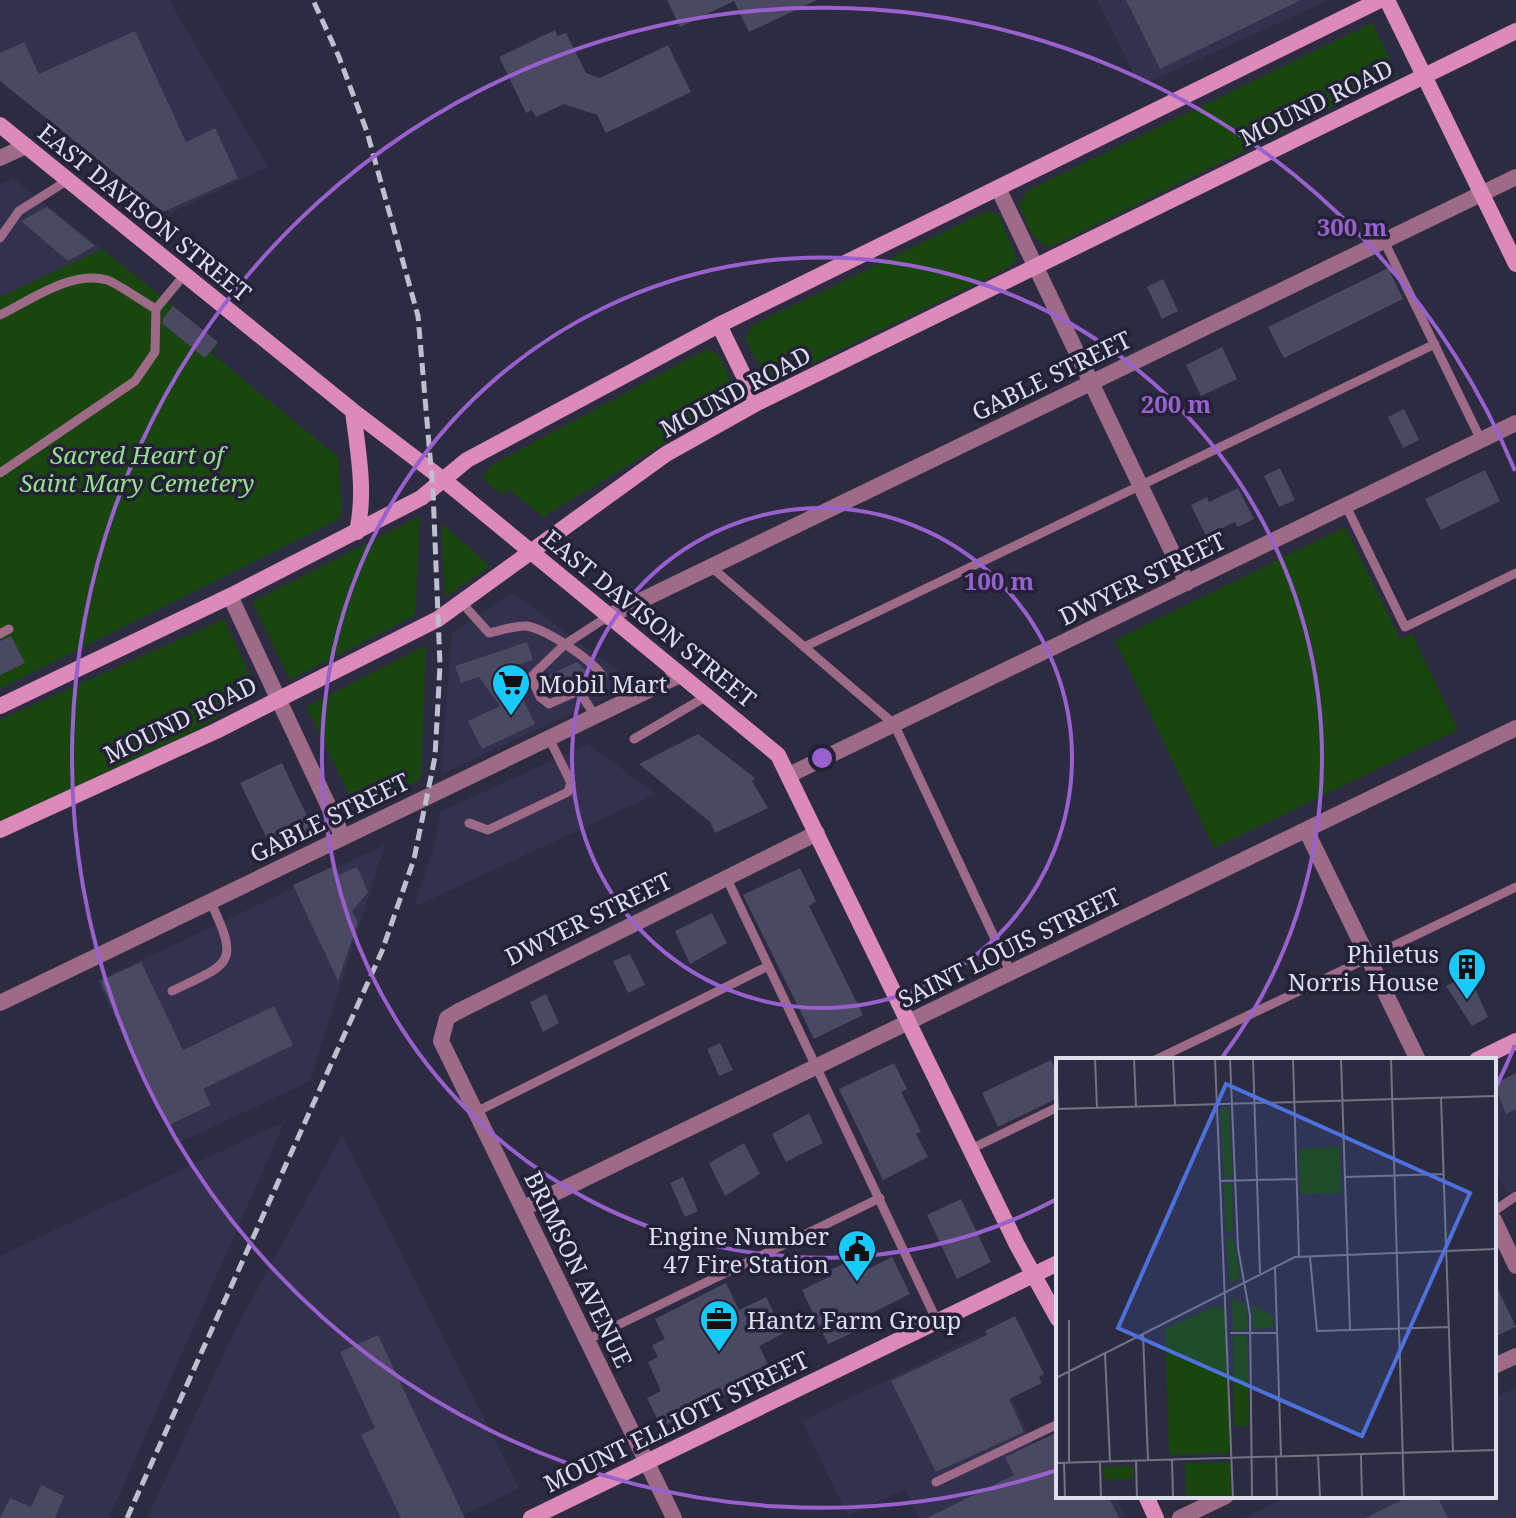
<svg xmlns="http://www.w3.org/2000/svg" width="1516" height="1518" viewBox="0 0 1516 1518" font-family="'Noto Serif',serif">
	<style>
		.built { fill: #33314e }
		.green { fill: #19460e }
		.building { fill: #4a4961 }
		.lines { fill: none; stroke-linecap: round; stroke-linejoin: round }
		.lane { stroke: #9d6a87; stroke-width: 9 }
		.street { stroke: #9d6a87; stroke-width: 16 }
		.secondary { stroke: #dc8ab9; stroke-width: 16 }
		.rail { stroke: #bfbfcf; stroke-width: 5; stroke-dasharray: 12 6; stroke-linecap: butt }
		.ring { fill: none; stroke: #9961cd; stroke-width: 4 }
		.labels { text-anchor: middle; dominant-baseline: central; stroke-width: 7; stroke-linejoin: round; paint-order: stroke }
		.street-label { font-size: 24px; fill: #dedeed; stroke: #232137 }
		.park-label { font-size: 24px; font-style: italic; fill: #98e189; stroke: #232137 }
		.poi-label { font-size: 24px; fill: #dedeed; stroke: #232137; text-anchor: start }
		.inset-road { fill: none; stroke: #737386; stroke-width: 2 }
		.view { fill: #4d72dd; fill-opacity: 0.15; stroke: #4d72dd; stroke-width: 4 }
		.inset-edge { fill: none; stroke: #dedeed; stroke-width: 4 }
		.centre { fill: #9961cd; stroke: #232137; stroke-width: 4 }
		.ring-label { font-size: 24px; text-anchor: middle; font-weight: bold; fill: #9961cd; stroke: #232137; stroke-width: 7; stroke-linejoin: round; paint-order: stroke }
	</style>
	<rect width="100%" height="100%" fill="#2c2b41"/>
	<path class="built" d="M0,0H169L268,167L170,213L0,77Z
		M1097,0H1329L1140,86Z
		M13,178L102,249L0,297V184Z
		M513,593L636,684L441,774L452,633Z
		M588,744L656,794L414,907L437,838L440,812Z
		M385,845L310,1081L175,1145L97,981Z
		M1516,1075V1190L1507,1194L1494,1168V1086Z
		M285,1121L109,1518H0V1256Z
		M342,1135L519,1488L458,1518H147L236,1328Z
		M980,1335L1033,1443L1058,1431V1496H1116L1126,1517L919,1518L905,1489L848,1516L802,1421Z
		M1516,1388V1518H1243L1289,1496H1494V1398Z"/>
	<path class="green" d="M1372,23L1397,75L1055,245C1034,251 1027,221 1019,205L1027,191Z
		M987,211L999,215L1017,259L1010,267L779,380L765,377L745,339L751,326Z
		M102,249L219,343L211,353L338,457L342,514L338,520L0,689V297Z
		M707,349L718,354L736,391L732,402L543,517L508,489L502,495L484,480L483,475L492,465Z
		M420,516L415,615L290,680L252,602Z
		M441,523L490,566L445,597Z
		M1345,527L1400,639L1412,634L1458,730L1214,848L1115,640Z
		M224,619L258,692L195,731L0,821V720Z
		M426,645L421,779L357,810L306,707Z"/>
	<path class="building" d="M667,0H817L749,32L734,1L680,27Z
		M1126,0H1301L1160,69Z
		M555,30L558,36L566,33L586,73L600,78L668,45L691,92L606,133L597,115L564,104L536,117L532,110L526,113L499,57Z
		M135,31L186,142L215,128L238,178L163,212L0,81V53L24,42L39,74Z
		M47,207L95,246L68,261L21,221Z
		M1388,268L1403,299L1284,358L1268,327Z
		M1163,279L1178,311L1162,319L1147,287Z
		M173,306L218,342L205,358L163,324V318Z
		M1222,347L1237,379L1201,396L1186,365Z
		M1404,409L1419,440L1403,448L1388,417Z
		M1280,468L1295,500L1279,507L1264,476Z
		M1485,470L1500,501L1441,530L1425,499Z
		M1238,488L1254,519L1238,527L1235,522L1206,536L1191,505L1207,497L1209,502Z
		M11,636L25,663L0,675V641Z
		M527,642L533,660L498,671L517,698L521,695L535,724L482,749L468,721L500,706L479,677L461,683L455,666Z
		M577,662L591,676L551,695L543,678Z
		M698,734L755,778L752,781L768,808L715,833L710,822L639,764Z
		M282,763L314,831L273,851L240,783Z
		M332,867L337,876L357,867L368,892L352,911L358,922L338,981L293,885Z
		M800,868L816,901L809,906L863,1015L814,1039L743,895Z
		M712,913L727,943L690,964L675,931Z
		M630,954L645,985L628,993L613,961Z
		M141,962L183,1050L274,1006L293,1045L203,1089L211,1105L169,1125L100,981Z
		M1469,975L1488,1017L1472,1026L1446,986Z
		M546,994L559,1023L543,1032L530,1002Z
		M720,1043L733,1070L719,1076L707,1049Z
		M1051,1060L1058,1075V1098L998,1127L982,1093Z
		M894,1063L907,1089L901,1092L921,1132L916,1134L928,1157L883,1180L839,1089Z
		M1516,1073V1109L1506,1114L1494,1084Z
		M809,1113L823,1143L786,1162L772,1134Z
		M744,1143L760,1174L725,1196L709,1163Z
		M683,1177L698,1211L685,1217L670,1183Z
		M961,1199L991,1262L957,1279L927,1215Z
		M892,1257L910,1294L848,1325L852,1333L828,1344L802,1290L831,1276L828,1271L847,1262L851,1271L860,1267L862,1272Z
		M1494,1281L1516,1327L1494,1337Z
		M726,1283L739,1310L766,1297L784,1333L759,1346L772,1372L661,1427L647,1398L661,1391L648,1362L658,1357L652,1345L665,1339L655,1319Z
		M1015,1316L1044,1374L1039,1377L1042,1383L1009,1399L1024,1432L936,1472L891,1381L987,1335L985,1331Z
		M378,1335L413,1410L465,1518H401L361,1435L375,1428L340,1352Z
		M1058,1432V1496H1108L1119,1518H927L1014,1475L1005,1457Z
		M41,1485L64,1496L55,1518H0L10,1498L31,1507Z
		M1410,1496H1437L1448,1518H1365Z"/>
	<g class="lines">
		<path class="lane" d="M0,238L19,211L68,180
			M1384,241L1481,440
			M0,315C31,300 71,270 107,280C117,283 143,302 156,309
			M0,473L135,381L155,352L156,309L185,274
			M1346,506L1405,627L1516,573
			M710,566L894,724L1011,973
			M462,603L489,633C499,631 516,625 527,626C548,630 590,659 602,675L601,681L549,704L540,697L531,677L564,645L607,617
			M0,634L9,629
			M804,647L1435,344
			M579,691L595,716
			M634,739L707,696
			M469,823L488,830L568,792L571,783L549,738
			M726,877L937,1321
			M172,991C230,963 241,965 210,901
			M1155,1060L1516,887
			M476,1112L768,966
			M971,1149L1058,1107
			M1494,1211L1516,1196
			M587,1340L880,1198
			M936,1482L1058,1424"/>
		<path class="street" d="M0,158L26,146
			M998,188L1187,583
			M230,596L343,837
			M607,617L1516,177
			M789,775L1516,423
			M1306,830L1418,1060
			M0,1003L680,675
			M524,1208L1516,728
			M1494,1220L1516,1266
			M1494,1366L1516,1356
			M674,1518L441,1041L447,1018L457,1012L817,833
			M1180,1518L1226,1496"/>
		<path class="secondary" d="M1387,0L1516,264
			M0,125L353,411L445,481L778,755L1017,1245L1058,1319
			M719,325L757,403
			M353,411C358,452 366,491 357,532
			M0,706L230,596L421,498L467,460L719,325L1380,0
			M0,830L216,731L438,619L666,454L757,403L1516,31
			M1477,1060L1516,1041
			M1146,1496L1156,1518
			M531,1518L1058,1263"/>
		<path class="rail" d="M127,1518L382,951L414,859L435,757L440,665L433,491L418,316L367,132L339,57L313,0"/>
	</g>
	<g class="ring">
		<circle cx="822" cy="758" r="250"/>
		<path d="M1057 1199A500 500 0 1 1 1221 1059"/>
		<path d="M1515 1045A750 750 0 0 1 1496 1087M1054 1471A750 750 0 1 1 1515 471"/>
	</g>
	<defs>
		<g id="supermarket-pin" transform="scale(2)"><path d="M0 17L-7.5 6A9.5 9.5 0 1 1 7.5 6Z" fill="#17cafb" stroke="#232137"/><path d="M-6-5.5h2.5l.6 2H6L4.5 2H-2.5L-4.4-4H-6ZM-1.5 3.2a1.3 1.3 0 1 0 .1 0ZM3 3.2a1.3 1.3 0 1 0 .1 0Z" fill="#111"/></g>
		<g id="building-pin" transform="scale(2)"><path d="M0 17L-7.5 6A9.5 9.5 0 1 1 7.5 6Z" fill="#17cafb" stroke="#232137"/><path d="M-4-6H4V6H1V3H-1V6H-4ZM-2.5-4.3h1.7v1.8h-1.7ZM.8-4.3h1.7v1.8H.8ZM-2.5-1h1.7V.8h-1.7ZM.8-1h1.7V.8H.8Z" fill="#111"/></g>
		<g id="civic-pin" transform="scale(2)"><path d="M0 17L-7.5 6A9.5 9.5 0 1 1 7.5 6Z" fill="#17cafb" stroke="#232137"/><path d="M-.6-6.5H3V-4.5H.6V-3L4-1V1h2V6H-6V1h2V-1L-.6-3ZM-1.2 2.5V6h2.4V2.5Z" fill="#111"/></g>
		<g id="office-pin" transform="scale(2)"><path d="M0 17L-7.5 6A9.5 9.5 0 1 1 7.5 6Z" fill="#17cafb" stroke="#232137"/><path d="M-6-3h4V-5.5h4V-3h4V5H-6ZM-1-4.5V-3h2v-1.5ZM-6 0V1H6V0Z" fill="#111"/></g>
	</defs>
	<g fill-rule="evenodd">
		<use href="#supermarket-pin" x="511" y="683"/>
		<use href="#building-pin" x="1467" y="967"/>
		<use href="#civic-pin" x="857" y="1249"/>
		<use href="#office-pin" x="719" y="1319"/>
	</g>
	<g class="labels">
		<g class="street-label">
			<text transform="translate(1316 102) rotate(-26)">MOUND ROAD</text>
			<text transform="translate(145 212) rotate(39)">EAST DAVISON STREET</text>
			<text transform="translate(1051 375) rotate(-26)">GABLE STREET</text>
			<text transform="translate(735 391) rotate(-28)">MOUND ROAD</text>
			<text transform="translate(1142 578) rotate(-26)">DWYER STREET</text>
			<text transform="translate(650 618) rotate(39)">EAST DAVISON STREET</text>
			<text transform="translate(180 719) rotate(-26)">MOUND ROAD</text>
			<text transform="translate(329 817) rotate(-26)">GABLE STREET</text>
			<text transform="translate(588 918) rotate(-26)">DWYER STREET</text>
			<text transform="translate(1009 947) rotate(-26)">SAINT LOUIS STREET</text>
			<text transform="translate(579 1269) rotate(64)">BRIMSON AVENUE</text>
			<text transform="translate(676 1421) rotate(-26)">MOUNT ELLIOTT STREET</text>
		</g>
		<g class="park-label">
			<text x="137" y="454">Sacred Heart of<tspan x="137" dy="28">Saint Mary Cemetery</tspan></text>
		</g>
		<g class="poi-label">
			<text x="539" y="683">Mobil Mart</text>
			<text x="1439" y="953" text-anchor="end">Philetus<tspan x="1439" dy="28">Norris House</tspan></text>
			<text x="829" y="1235" text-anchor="end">Engine Number<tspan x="829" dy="28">47 Fire Station</tspan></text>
			<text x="747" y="1319">Hantz Farm Group</text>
		</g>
	</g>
	<g transform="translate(1056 1058)">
		<rect width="440" height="440" fill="#2c2b41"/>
		<path d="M172,49L177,118L168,121L164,51ZM284,88L285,135L244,136L243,91ZM167,125H176L177,174H170ZM177,179L184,219L174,226L170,180ZM175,239L190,247L192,272H177ZM196,247L217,258V270L197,271ZM159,248L169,252L174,395L113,397L109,271ZM177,278H191L193,368H178ZM174,404L175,440H130L129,405ZM77,408V421L48,422L47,409Z" fill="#19460e"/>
		<path class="inset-road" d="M0,0L2,51M39,0L41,50M78,0L80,49M117,0L119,48M159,0L177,440M174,0L182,190L194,257L196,440M197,0L204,215M237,0L243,199M285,0L294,272M335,0L348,440M385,39L397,393M0,51L440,38M289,119L388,116M163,123L240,121M254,199L261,273L393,269M219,209L225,398M13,262V404M174,275H221M87,276L92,402M49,296L54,403M0,320L239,199L440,191M262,397L264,440M305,397L306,440M220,399L221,440M116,401L117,440M80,402L81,440M0,405L440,392M8,405L9,440M44,405L45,440"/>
		<path class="view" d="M170,26L414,135L306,378L62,270Z"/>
		<rect width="440" height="440" class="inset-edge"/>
	</g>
	<circle cx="822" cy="758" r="12" class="centre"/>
	<g class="ring-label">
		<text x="1352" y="236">300 m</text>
		<text x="1176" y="413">200 m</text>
		<text x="999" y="590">100 m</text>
	</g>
</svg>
